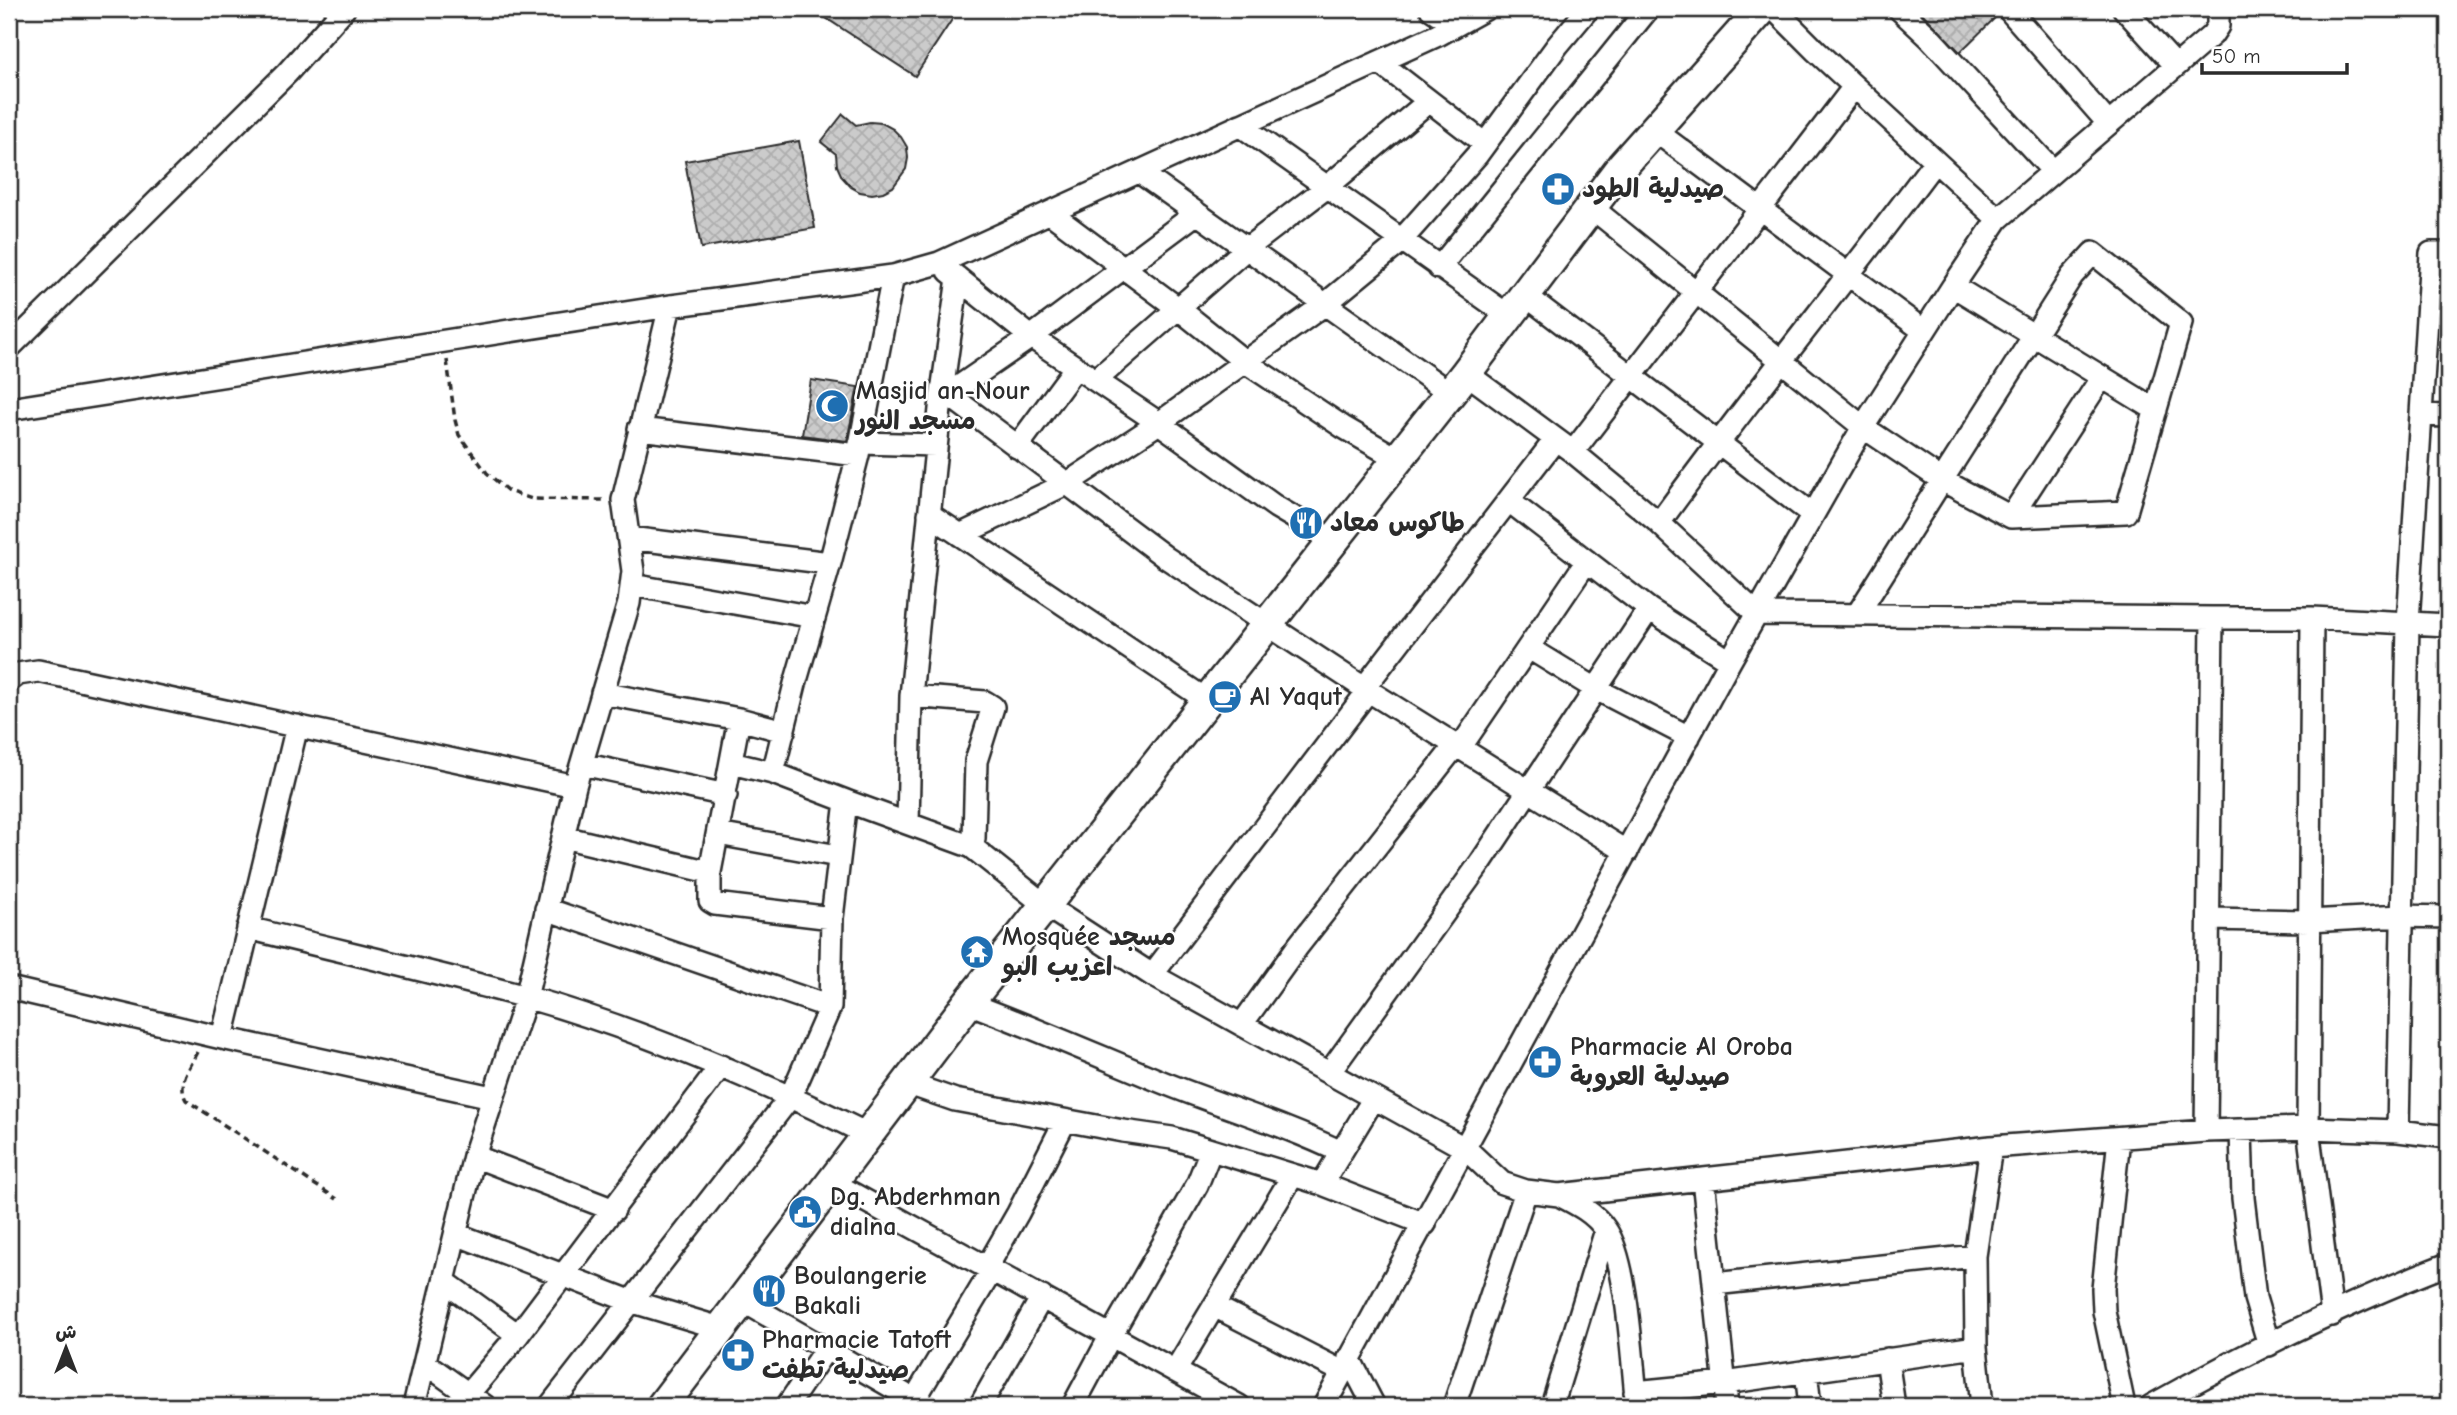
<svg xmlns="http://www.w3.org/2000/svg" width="2457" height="1415" viewBox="0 0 2457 1415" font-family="'Comic Neue','Playpen Sans Arabic',sans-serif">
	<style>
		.building { fill: url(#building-cross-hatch); stroke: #2b2b2b; stroke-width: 2 }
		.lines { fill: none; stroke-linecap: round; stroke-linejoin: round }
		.minor-casing { stroke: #2b2b2b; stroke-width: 26 }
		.secondary-casing { stroke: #2b2b2b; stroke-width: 35 }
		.path { stroke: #2b2b2b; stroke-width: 3.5; stroke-dasharray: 7 5; stroke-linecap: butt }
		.minor { stroke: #fff; stroke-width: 21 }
		.secondary { stroke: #fff; stroke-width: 30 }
		.labels { text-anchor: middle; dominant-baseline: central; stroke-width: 5; stroke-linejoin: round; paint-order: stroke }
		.poi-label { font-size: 26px; font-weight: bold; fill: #2b2b2b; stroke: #fff; text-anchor: start }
	</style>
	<defs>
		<pattern id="building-cross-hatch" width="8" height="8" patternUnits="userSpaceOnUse" patternTransform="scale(1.75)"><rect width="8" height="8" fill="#cbcbcb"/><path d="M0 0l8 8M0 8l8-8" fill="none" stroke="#aeaeae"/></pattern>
	</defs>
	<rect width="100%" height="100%" fill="#fff"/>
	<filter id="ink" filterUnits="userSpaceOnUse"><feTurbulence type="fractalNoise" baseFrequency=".0143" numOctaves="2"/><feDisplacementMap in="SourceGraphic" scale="14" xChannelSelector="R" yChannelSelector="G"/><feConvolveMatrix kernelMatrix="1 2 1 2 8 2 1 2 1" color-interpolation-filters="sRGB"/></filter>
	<g filter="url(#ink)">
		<path class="building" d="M812,9H939L953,18L915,76Z
			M1918,9H1995L1997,16L1960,52Z
			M843,114L856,125L870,122L882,123L893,129L901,137L907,147L908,158L906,169L893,187L883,192L872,194L860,192L851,187L842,177L837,166L836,154L821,142Z
			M799,141L815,228L701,248L685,161Z
			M811,380L858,387L847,441L802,435Z"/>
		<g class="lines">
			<g class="minor-casing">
				<path id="minor" d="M1431,9L1455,25
					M1774,9L1816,51L1998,219
					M1899,9L1929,37L2053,171
					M2008,9L2108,123
					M2124,9L2176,66
					M1379,62L1485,144
					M1240,125L1509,316
					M1654,130L1924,331
					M1139,172L1450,393
					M1591,207L1863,427L1942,480L1857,615
					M1050,213L1179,309L1244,361L1343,427L1398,459
					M2093,253L2181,323L2126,512L2011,517L1942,480L2072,276Z
					M1439,268L1648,9
					M949,271L1031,337L1159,423L1276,507L1334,541
					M958,278L941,399L911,696L985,702L993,707L976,761L974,839
					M1953,286L2156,410
					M1525,295L1813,515
					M9,348L287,73L344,9
					M1466,373L1573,452L1659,523L1757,614L2212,618L2206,1131
					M1096,380L1246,249L1327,187L1429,101
					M949,395L1165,557L1364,688L1555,440
					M941,399L1031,337L1197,213
					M9,409L670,306L893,276L939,263L1438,35L1485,9
					M2421,415L2448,416
					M639,429L858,455
					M860,443L936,445
					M1017,447L1076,367
					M1573,452L1854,87
					M1509,501L1649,609L1730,661
					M929,514L1208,701
					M2011,517L2102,377
					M1659,523C1748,400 1844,283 1935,161
					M960,535L1066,484L1159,423L1324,305L1397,245L1477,155L1557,46L1588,9
					M629,538L830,563
					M632,585L814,617
					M2212,618H2312L2448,625
					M2312,618L2308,1128L2332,1315
					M1529,648L1596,689L1689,737
					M9,681L18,674L38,671L575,786
					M1364,688L1627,852
					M602,693L739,719L784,731
					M1460,748L1587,561
					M731,763L773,773
					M582,764L726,795
					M846,801L773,773L795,684L830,563L858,455L893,276
					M908,823L911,696
					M718,834L838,856
					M563,837L710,872V901L715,904L832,918
					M710,872L739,719
					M546,909L830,1007
					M2209,919L2309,921L2401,916L2448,917
					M248,928C340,951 434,972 526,997C645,1031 759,1080 869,1135
					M1152,975L1368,691
					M9,988L222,1038L492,1097
					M968,1003C1032,1027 1094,1054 1157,1080C1218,1105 1281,1123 1341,1152
					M1242,1024L1298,946L1456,745
					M222,1038L297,726
					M1329,1073L1481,862L1649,609
					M909,1084L955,1100L1123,1131L1172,1138L1322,1184L1425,1224
					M2241,1130L2243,1198L2255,1298L2269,1345
					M2398,1131L2448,1137
					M2119,1138L2103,1289L2104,1311L2124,1406
					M474,1156L614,1210
					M1703,1179L1727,1406
					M833,1183L1239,1406
					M1322,1184L1374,1098
					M1559,1195C1577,1204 1595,1213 1606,1230C1628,1262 1632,1364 1637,1406
					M456,1234L630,1301L720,1328
					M987,1267L1018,1213L1065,1121
					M445,1282L518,1335
					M1714,1284L1975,1256
					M741,1300L925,1406
					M1214,1306L1343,1372
					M1349,1358L1374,1406
					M1887,1359L1894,1406
					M425,1363L485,1406
					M1175,1371L1293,1175
					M1806,1371L1810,1406
					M1635,1392L1725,1383L1976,1347
					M914,1400L992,1270
					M414,1406L474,1156L526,998L575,786L629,603L633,571L623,500L670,306
					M465,1406L469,1393L518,1335L721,1066
					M550,1406L791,1096L830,1007L832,918L846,801L972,847L1046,906L1152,975L1466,1149L1502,1183L1526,1191L1559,1195L1991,1147L2206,1131L2308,1128L2398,1131L2408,623L2431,253H2448
					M787,1406L825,1350
					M980,1406L1042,1297
					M1073,1406L1111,1335L1197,1185L1211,1150
					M1324,1406L1730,661L1863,427L1953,286L1998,219L2212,35L2218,26V9
					M1454,1406L1526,1191
					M1552,1406L1606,1230
					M1982,1406L1976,1347L1975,1256L1991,1147
					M2151,1406C2246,1353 2346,1303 2448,1264"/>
			</g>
			<g class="secondary-casing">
				<path id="secondary" d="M662,1406L968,1003L1466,373L1622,166L1762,9"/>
			</g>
			<path class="path" d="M447,360L455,420L459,435L487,473L508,491L532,499L604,500
				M198,1052C190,1068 177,1083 186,1100L337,1199"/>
			<use href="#minor" class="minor"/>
			<use href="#secondary" class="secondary"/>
		</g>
	</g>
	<defs>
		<g id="pharmacy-disc" transform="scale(1.75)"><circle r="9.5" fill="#1f6fb2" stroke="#fff"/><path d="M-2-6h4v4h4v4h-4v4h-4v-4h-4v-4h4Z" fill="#fff"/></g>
		<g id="mosque-disc" transform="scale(1.75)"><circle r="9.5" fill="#1f6fb2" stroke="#fff"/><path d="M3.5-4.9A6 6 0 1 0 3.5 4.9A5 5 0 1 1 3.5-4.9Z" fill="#fff"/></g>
		<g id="restaurant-disc" transform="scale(1.75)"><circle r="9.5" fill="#1f6fb2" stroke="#fff"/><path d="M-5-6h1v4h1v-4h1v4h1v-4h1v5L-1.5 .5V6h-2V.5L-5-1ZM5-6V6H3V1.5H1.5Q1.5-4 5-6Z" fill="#fff"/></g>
		<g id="cafe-disc" transform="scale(1.75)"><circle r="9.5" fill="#1f6fb2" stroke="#fff"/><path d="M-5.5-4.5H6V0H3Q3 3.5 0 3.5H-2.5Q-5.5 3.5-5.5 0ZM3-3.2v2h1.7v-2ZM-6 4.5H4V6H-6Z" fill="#fff"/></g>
		<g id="temple-disc" transform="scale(1.75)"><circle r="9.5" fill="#1f6fb2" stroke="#fff"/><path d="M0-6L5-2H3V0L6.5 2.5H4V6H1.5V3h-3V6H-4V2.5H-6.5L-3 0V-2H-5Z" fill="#fff"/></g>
		<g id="civic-disc" transform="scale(1.75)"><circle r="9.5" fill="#1f6fb2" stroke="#fff"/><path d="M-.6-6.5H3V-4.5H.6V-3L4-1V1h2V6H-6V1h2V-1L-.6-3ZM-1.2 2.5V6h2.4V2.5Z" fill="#fff"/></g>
	</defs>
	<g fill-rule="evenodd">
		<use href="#pharmacy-disc" x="1558" y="189"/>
		<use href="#mosque-disc" x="832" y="406"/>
		<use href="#restaurant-disc" x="1306" y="523"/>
		<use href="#cafe-disc" x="1225" y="697"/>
		<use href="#temple-disc" x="977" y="952"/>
		<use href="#pharmacy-disc" x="1545" y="1062"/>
		<use href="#civic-disc" x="805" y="1212"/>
		<use href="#restaurant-disc" x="769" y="1291"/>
		<use href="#pharmacy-disc" x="738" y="1355"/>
	</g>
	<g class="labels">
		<g class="poi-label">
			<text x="1582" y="189">صيدلية الطود</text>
			<text x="856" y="391">Masjid an-Nour<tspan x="856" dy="30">مسجد النور</tspan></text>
			<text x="1330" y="523">طاكوس معاد</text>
			<text x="1250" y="697">Al Yaqut</text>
			<text x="1002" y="937">Mosquée مسجد<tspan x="1002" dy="30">اعزيب البو</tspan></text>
			<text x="1570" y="1047">Pharmacie Al Oroba<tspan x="1570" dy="30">صيدلية العروبة</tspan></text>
			<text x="830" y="1197">Dg. Abderhman<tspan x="830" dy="30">dialna</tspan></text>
			<text x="794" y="1276">Boulangerie<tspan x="794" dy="30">Bakali</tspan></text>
			<text x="762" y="1340">Pharmacie Tatoft<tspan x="762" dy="30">صيدلية تطفت</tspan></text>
		</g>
	</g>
	<rect width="2457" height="1415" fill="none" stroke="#fff" stroke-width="35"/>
	<rect x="18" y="18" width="2422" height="1380" fill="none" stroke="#2b2b2b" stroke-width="2.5" filter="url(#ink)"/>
	<g transform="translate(66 1348)" stroke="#ffffff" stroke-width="5" paint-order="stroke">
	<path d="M0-5L12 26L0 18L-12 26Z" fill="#2b2b2b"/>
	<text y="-10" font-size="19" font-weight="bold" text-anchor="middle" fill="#2b2b2b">ش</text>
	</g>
	<path d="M2202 63v10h145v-10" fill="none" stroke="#2b2b2b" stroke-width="3.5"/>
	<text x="2212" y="63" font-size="21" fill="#2b2b2b" stroke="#ffffff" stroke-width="5" paint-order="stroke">50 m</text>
</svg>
